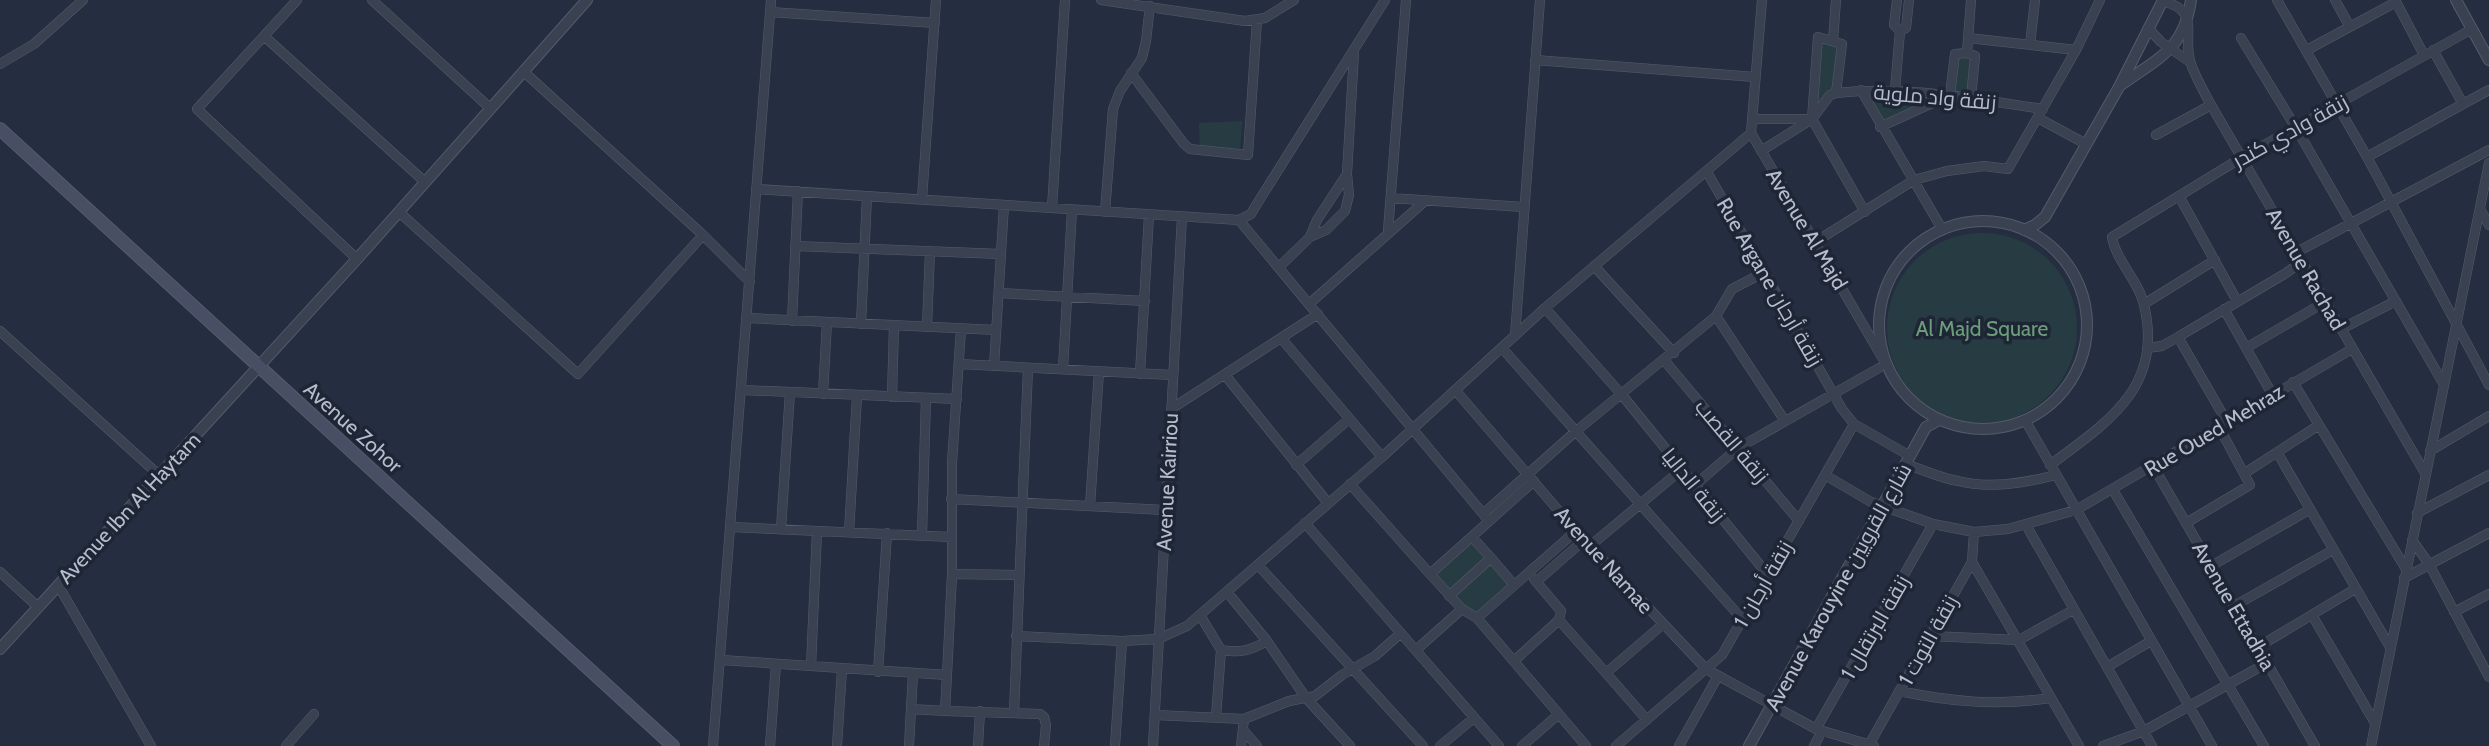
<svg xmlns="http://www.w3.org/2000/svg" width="2489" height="746" viewBox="0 0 2489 746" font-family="Cabin,Cairo,sans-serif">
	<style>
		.green { fill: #273c42 }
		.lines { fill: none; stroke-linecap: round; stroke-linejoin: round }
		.minor-casing { stroke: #545c6b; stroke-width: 10 }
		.tertiary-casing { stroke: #545c6b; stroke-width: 12 }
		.secondary-casing { stroke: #545c6b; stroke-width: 14 }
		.minor { stroke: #3a4151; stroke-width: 9 }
		.tertiary { stroke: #3a4151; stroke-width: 10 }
		.secondary { stroke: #484f64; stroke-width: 12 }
		.labels { text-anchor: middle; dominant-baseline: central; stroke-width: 7; stroke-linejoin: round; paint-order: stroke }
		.street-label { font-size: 21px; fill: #b6bccb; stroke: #1e2636 }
		.park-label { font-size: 21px; fill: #6d9c7d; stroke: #1e2636 }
	</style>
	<rect width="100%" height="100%" fill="#252e41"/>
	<path class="green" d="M1819,38L1840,45L1833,93L1812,119Z
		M1959,53L1974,54L1971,98L1949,95L1882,123L1861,90L1949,95Z
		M1242,121L1240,154L1200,152L1199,123Z
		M1887 328a95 95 0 1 1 190 0a95 95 0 1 1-190 0Z
		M1472,537L1514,585L1477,618L1430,574Z"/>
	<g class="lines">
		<g class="minor-casing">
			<path id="minor" d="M297,0L197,109L357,259
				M372,0L490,108
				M1101,0L1245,21L1265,18L1294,0
				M2277,0L2367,157L2489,385
				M2335,0L2350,27
				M2395,0L2424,55
				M2162,1C2203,11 2181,36 2191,64C2196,78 2204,92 2211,105L2425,473
				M770,12L935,23
				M2148,28L2161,42L2190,62
				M1900,31L1906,28L1909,0
				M264,36L425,182
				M1968,38L2076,50
				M2241,38L2296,128L2443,383
				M1833,41L1836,0
				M2030,45L2035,0
				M2307,50L2396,2
				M1535,60L1755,77
				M0,64L34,44L83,0
				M523,71L703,235L750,282
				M1131,73L1184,144L1190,149L1248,155L1257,20
				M1861,90L1942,229
				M1895,90L1900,31L1894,25L1897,0
				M1836,93L1842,44L1818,37L1812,119L1865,212
				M1971,98L1975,56L1967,53L1971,0
				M2463,104L2489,90
				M2038,118L2086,144
				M1752,119H1810
				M1880,127L1950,95L1955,54L1967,53
				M1751,133L1886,364
				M1751,133L1762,0
				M2156,135L2211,105
				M1761,151L1812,119L1830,95L1836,93C1906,85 1974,99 2043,109
				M2367,157L2463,104L2433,50
				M756,189L1239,220L1251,214L1255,207L1385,0
				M2179,196L2237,301
				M1391,198L1523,207
				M922,199L936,0
				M1052,208L1065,0
				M2480,209L2489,225
				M399,212L578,374L703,235
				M1105,212L1113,109L1120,91L1142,58L1146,41L1150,6
				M1239,220L1489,521
				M1388,231L1406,0
				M1310,237L1317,220L1347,174
				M1815,242L1914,180L1947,171L1984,166L2008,169L2076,50L2100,0
				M795,246L1001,254
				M2297,252L2489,150
				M1594,266L1674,353
				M1279,267L1310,237L1326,230L1345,211L1349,195L1347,174L1354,53
				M999,293L1145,301
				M1309,304L1425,201
				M2144,304L2215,260
				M1545,308L1622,395L1768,575
				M2224,309L2272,394
				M1716,316L1785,421
				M747,318L996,330
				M792,321L798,191
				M861,324L867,196
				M927,327L930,251
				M2341,329L2396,301
				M0,331L160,476
				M1515,336L1540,0
				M2178,337L2227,422
				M1281,338L1382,457
				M1502,348L1742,619
				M2147,348L2162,346L2178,337L2286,273L2302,261
				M2246,348L2325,302
				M1664,360L1799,521
				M959,364L1172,375
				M994,366L1004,205
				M1063,369L1072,210
				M1140,374L1149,215
				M1225,375L1328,503
				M2293,382L2406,569
				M742,390L957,399
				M1456,391L1576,531L1706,669L1816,729L1874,746
				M823,394L827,322
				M892,397L894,325
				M1171,409L1318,314
				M2025,420L2212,746
				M1854,424L1910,456
				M2430,451L2489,416
				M2277,452L2390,647
				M1906,464C1923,470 1941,478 1958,481C1991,489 2024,483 2056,475
				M1296,465L1349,419
				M2050,465C2108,422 2164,387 2144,305C2139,281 2116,261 2112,237L2241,158L2472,29
				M2153,466L2315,746
				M2245,473L2319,425
				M1825,475L1871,502L1933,524L1974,532L2008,529L2076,510L2352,349
				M1534,481L1430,574L1462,609L1477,618L1586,746
				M1350,484L1430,574
				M1694,486L1738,448L1879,368
				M2113,490L2264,746
				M951,499L1165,510
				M1090,506L1099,371
				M2417,513L2489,475
				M1483,514L1575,432L1716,316L1732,289L1765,272
				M1305,523L1499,746
				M2186,523L2250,485L2219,427
				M2026,525L2152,746
				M731,527L951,537
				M781,529L790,392
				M849,532L857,396
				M922,535L926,398
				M2412,540L2429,564L2489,677
				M1590,546L1681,470
				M1491,558L1514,585
				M1972,562L2079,746
				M1258,565L1423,746
				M2211,566L2309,510
				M0,572L38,607
				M952,574L1018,575
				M2404,578L2489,533
				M1534,579L1561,611L1559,620
				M1536,582L1584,540
				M58,585L151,746
				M1227,592L1267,641
				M1449,596L1491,558L1472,537
				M2234,606L2333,550
				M2454,612L2489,594
				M1200,615L1221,650L1216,717
				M2312,615L2375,723
				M1477,618L1576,531
				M1016,636L1122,641L1158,639L1187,626L1382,457L1545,308L1751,133
				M1931,636L2019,640L2073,610
				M2258,647L2355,589
				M1221,650C1240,653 1250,651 1267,641L1306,698L1350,746
				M1416,650L1462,609
				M721,660L947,675L945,711L911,709L913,674
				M1515,660L1559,620L1606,673L1662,625
				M811,666L817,531
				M2107,667L2151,641
				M878,672L887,533
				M1606,673L1647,720
				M947,675L952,574V463L961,329
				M1899,691C1953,702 1997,706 2051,698
				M945,711L1040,714L1044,717L1046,725L1044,746
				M1014,713L1028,368
				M1155,715L1244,719L1289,701L1315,696L1342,675L1375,656L1401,633
				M1816,729L1933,524
				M1244,731L1257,746
				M1869,745L1972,562L1974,532
				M286,746L314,714
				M713,746L771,0
				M770,746L776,664
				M837,746L842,669
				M909,746L911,709
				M978,746L980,711
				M1115,746L1122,641
				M1153,746L1182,217
				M1241,746L1244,719
				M1440,746L1474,718
				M1522,746L1559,714
				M1616,746L1722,655L1854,424L1842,409L1707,172
				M1679,746L1718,676
				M1814,746L1822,731
				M2103,746L2144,731L2267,663
				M2371,746L2489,163"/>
		</g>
		<g class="tertiary-casing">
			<path id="tertiary" d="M2456,0L2489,60
				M2121,85C2158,58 2184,50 2191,0
				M1879 325a104 104 0 1 1 208 0a104 104 0 1 1-208 0Z
				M2024,230L2035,225L2045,217L2119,87L2163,0
				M0,649L357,259L587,0
				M1749,746L1926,427L1939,420"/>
		</g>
		<g class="secondary-casing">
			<path id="secondary" d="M0,129L673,746"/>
		</g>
		<use href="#minor" class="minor"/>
		<use href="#tertiary" class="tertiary"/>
		<use href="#secondary" class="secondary"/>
	</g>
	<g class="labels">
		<g class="street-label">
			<text transform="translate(1935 97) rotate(5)">زنقة واد ملوية</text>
			<text transform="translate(2290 131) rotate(-29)">زنقة وادي كندر</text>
			<text transform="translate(1807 229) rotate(59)">Avenue Al Majd</text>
			<text transform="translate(2306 269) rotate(60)">Avenue Rachad</text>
			<text transform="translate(1770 282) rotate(60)">Rue Argane زنقة أرجان</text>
			<text transform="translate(353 427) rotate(42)">Avenue Zohor</text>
			<text transform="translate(2214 430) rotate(-31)">Rue Oued Mehraz</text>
			<text transform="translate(1732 441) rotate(50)">زنقة القصب</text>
			<text transform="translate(1167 482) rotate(-87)">Avenue Kairriou</text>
			<text transform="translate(1694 485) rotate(51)">زنقة الداليا</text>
			<text transform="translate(129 508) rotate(-47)">Avenue Ibn Al Haytam</text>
			<text transform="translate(1604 560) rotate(48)">Avenue Namae</text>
			<text transform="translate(1763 584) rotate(-60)">زنقة أرجان 1</text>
			<text transform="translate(1838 587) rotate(-61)">Avenue Karouyine شارع القرويين</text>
			<text transform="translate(2234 606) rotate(60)">Avenue Ettadhia</text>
			<text transform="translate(1875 627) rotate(-60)">زنقة البرتقال 1</text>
			<text transform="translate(1928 640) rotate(-61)">زنقة التوت 1</text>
		</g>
		<g class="park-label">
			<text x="1982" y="328">Al Majd Square</text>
		</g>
	</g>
</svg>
